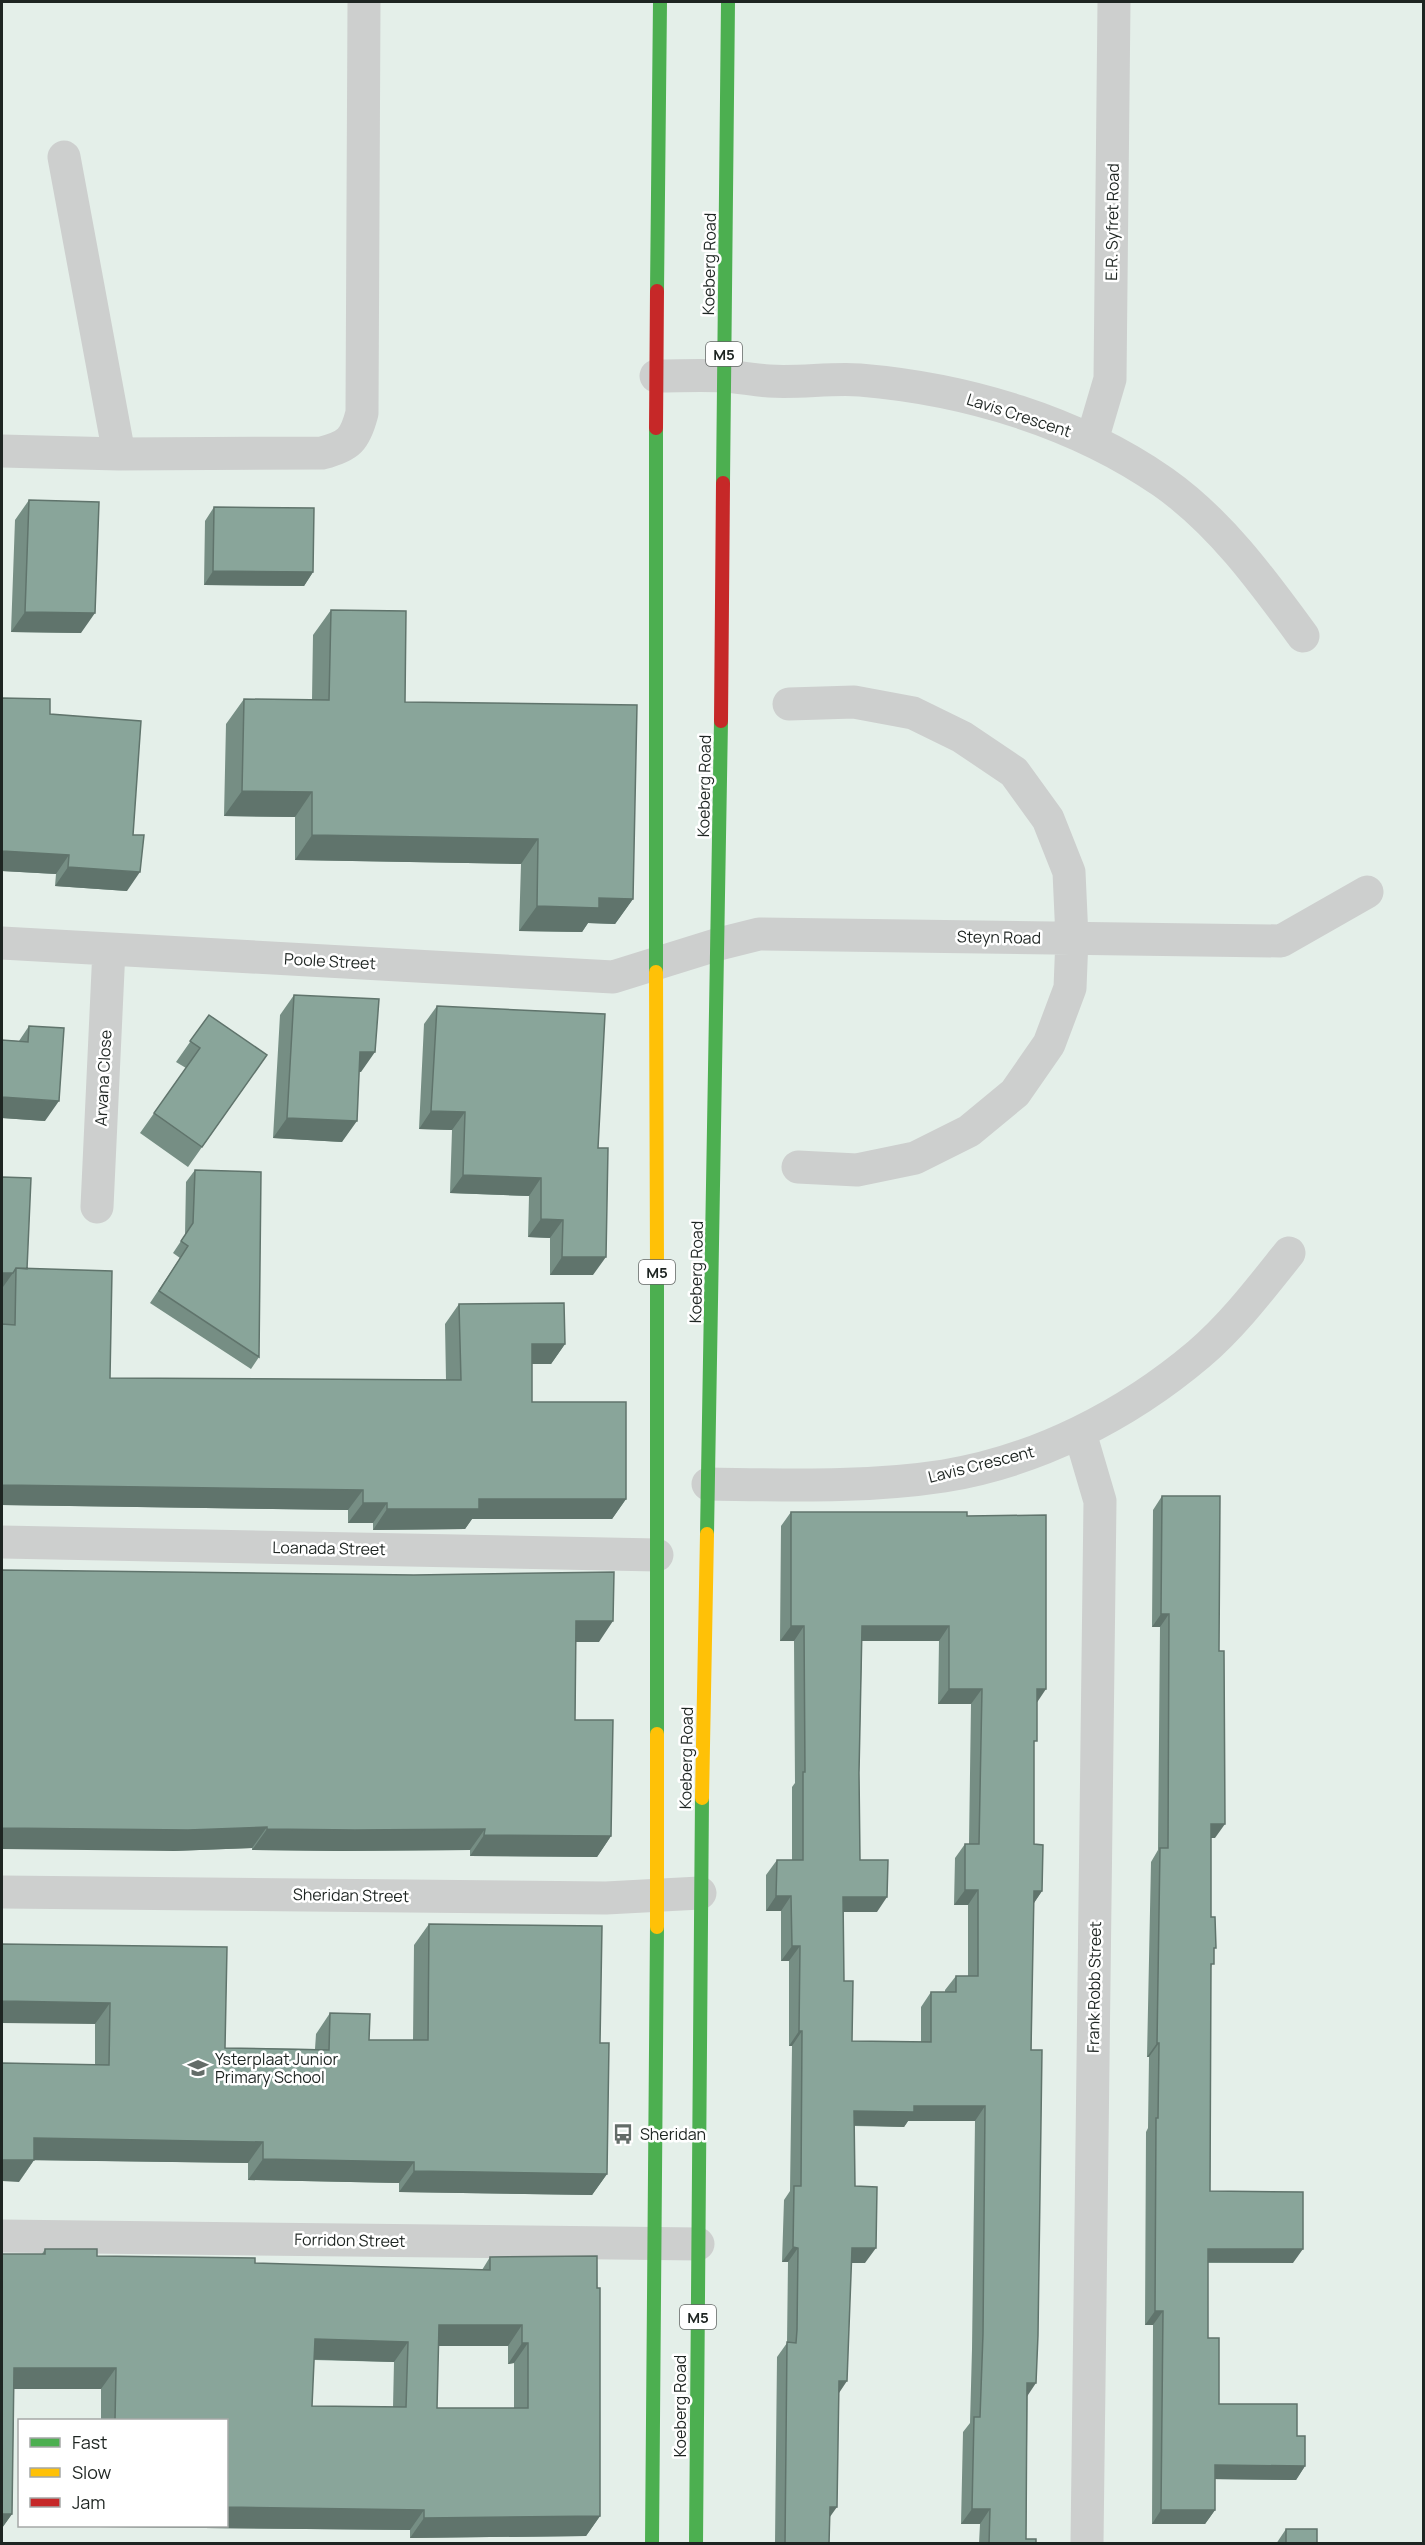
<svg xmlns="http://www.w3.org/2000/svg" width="1425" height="2545" viewBox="0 0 1425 2545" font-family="Manrope,sans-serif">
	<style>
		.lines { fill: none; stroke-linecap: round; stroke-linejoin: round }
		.street { stroke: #cdcfce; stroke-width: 33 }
		.fast { stroke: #4caf50; stroke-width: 14 }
		.slow { stroke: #ffc107; stroke-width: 14 }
		.jam { stroke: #c62828; stroke-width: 14 }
		.wall { fill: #768e84; fill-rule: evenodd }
		.shaded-wall { fill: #60746c }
		.building { fill: #89a59a; stroke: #60746c; stroke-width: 1.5; fill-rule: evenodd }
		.labels { text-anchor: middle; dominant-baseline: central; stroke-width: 5; stroke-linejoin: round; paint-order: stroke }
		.shield { fill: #fff; stroke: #626664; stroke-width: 1.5 }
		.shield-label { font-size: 15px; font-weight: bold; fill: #1e2522 }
		.street-label { font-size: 16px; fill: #1e2522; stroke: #fff }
		.poi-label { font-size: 16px; fill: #1e2522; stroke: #fff; text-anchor: start }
	</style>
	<rect width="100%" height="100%" fill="#e4efe9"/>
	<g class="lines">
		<path class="street" d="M64,157L119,454
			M656,376C679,376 701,375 724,376C739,377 754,380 769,381C799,383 830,378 860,380C966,389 1075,421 1163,482C1220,522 1262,580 1303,636
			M1092,440L1110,379L1114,2
			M2,451L119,454L322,453C349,446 355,440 362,413L364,2
			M789,704L854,702L913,713L962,737L1014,772L1048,819L1069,872L1072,938L1070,988L1049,1044L1015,1093L969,1131L915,1158L857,1170L798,1167
			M2,943L613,977L719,944L759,934L1281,941L1367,892
			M97,1207L109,949
			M1080,1433L1100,1501L1087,2544
			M708,1484C787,1485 866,1488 944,1476C1037,1461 1127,1415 1199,1354C1233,1325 1261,1288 1289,1253
			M2,1542L657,1555
			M2,1892L606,1898L700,1893
			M2,2236L698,2244"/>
		<path class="fast" d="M657,291L660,2
			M656,428V972
			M723,483L728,2
			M657,1265V1734
			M707,1534L721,721
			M652,2544L657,1927
			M696,2544L702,1798"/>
		<path class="slow" d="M656,972L657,1265
			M702,1798L707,1534
			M657,1927V1734"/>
		<path class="jam" d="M656,428L657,291
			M721,721L723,483"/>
	</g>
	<path class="wall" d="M29,500L81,633L11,632L15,520Z
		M214,507L313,572L304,586L204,585L205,521Z
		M331,610L405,702L633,899L615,924L588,923L582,932L519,931L521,864L295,860V817L224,816L226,724L244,699L312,700L313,635Z
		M2,698L50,714L127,891L55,886L56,874L2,871Z
		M294,995L361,1072H359L342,1142L273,1138L280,1015Z
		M437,1006L598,1148L593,1275H550V1238L528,1237L529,1196L450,1193L452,1130L419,1129L424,1024Z
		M209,1015L267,1055L188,1167L140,1133L186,1068L176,1062Z
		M29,1026L45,1121L2,1118V1040L19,1041Z
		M195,1170L259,1357L251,1369L150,1303L180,1258L173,1253L185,1235L186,1182Z
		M2,1177L27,1269L110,1378L446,1380L445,1324L459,1304L565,1344L551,1364H532V1402L626,1499L612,1519H472L465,1529L373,1530V1523H348V1510L2,1505V1289L3,1287H2Z
		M1162,1496L1215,1838H1211V1917L1214,1952L1211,1968L1210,2191L1293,2263H1208V2338L1219,2404L1297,2436L1305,2466L1296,2480L1215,2479V2510L1205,2524H1152L1153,2325H1145L1146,2132L1148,2128L1149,2057H1147L1151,1862L1158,1850L1160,1627H1152L1153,1510Z
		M791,1512L967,1516L1037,1703L1034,1744V1844L1042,1891L1033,1904L1026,2539L1036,2544H979L980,2524H961L963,2432L970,2423L972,2349L975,2121H908L904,2127L854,2126L855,2186L865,2263H851L838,2394L829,2518V2544H775L777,2357L787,2343L788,2262H782L784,2200L790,2191L792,2046H789V1961H781V1911H766V1875L777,1860H792V1787L795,1783L794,1641H780L781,1526ZM862,1641H939L938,1704H971L969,1844H965L955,1858L954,1905H968V1976H956L945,1990V1992H931L921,2007V2042L852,2041L844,1981L843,1912H877L860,1860L859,1773Z
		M2,1570L599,1642H576L575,1720L611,1836L597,1857L470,1856V1850L340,1851L252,1850V1848L173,1851Z
		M429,1924L600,2043L607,2174L592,2195L399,2192V2183L248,2180V2163L34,2160L19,2182L95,2064V2024L2,1944L225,2048L315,2049L316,2034L330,2013L369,2040H413L414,1945Z
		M45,2249L97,2256L255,2263L482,2270L490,2257L597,2256L600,2516L586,2536L410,2538V2530L99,2527V2526H226V2421H101V2389H14L12,2514L2,2528V2254H42ZM438,2346H508V2364L514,2363V2408H437ZM314,2360L394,2362L393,2407L312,2406Z
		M1286,2529L1317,2544H1276Z"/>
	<path class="shaded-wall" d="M213,571L313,572L304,586L204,585Z
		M25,612L95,613L81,633L11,632Z
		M242,791L312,792L295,817L224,816Z
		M312,835L538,839L521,864L295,860Z
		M2,851L69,855L56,874L2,871Z
		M68,867L140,872L127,891L55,886Z
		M599,898L633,899L615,924L588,923L582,932L519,931L537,906Z
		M360,1052H375L361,1072H346Z
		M2,1097L59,1101L45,1121L2,1118Z
		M431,1111L465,1112L452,1130L419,1129Z
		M287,1118L357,1121L342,1142L273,1138Z
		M463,1175L541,1178L529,1196L450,1193Z
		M541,1219L563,1220L550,1238L528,1237Z
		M562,1257H606L593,1275H550Z
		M2,1273H13L3,1287H2Z
		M532,1344H565L551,1364H518Z
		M2,1485L363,1490L348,1510L2,1505Z
		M479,1499H626L612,1519H472L465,1529L373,1530L387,1509Z
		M363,1503H387L373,1523H348Z
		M1161,1614H1169L1160,1627H1152Z
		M576,1621H613L599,1642H562Z
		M791,1626H804L794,1641H780Z
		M862,1626H949L939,1641H852Z
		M949,1689H982L971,1704H938Z
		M1037,1689H1046L1036,1704Z
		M1211,1824H1225L1215,1838H1201Z
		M267,1827L252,1848L173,1851L2,1849V1828Z
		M267,1829H485L470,1850L340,1851L252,1850Z
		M484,1835L611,1836L597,1857L470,1856Z
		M965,1890H978L968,1905H954Z
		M1034,1891H1042L1032,1906Z
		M776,1896H791L781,1911H766Z
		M843,1897H887L877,1912H833Z
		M792,1946H800L789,1961H781Z
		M2,2001L110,2003L95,2024L2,2023Z
		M799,2031H802L792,2046H789Z
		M1157,2043H1159L1149,2057H1147Z
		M914,2106H985L975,2121H908L904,2127L844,2125L854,2111Z
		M34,2138L263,2142L248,2163L20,2160Z
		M263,2159L414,2162L399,2183L248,2180Z
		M2,2160H34L19,2182L2,2181Z
		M414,2171L607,2174L592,2195L399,2192Z
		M793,2247L798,2248L788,2262H782Z
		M852,2248H876L865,2263H841Z
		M1208,2249H1303L1293,2263L1198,2262Z
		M1155,2311H1163L1153,2325H1145Z
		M439,2325H522L508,2346H425Z
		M315,2339L408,2342L394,2362L301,2359Z
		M522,2343H528L514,2363L508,2364Z
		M14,2368H116L101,2389H2Z
		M839,2381H847L837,2396Z
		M1027,2383H1036L1026,2398Z
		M1215,2465L1305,2466L1296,2480L1205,2479Z
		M226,2507L424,2510L410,2530L99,2527L100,2526H226Z
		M830,2507H837L827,2521Z
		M972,2509H990L980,2524H961Z
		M1161,2510H1215L1205,2524H1152Z
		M2,2514H12L2,2528Z
		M600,2516L586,2536L410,2538L424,2518Z"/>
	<path class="building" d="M29,500L99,502L95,613L25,612Z
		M214,507L314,508L313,572L213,571Z
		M331,610L406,611L405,702L637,705L633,899L599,898V908L537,906L538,839L312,835V792L242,791L244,699L329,700Z
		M2,698L50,699V714L141,721L133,835H144L140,872L68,867L69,855L2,851Z
		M294,995L379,999L375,1052H360L357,1121L287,1118Z
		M437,1006L605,1014L598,1148H608L606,1257H562L563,1220L541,1219V1178L463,1175L465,1112L431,1111Z
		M209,1015L267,1055L202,1147L154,1113L200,1048L190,1041Z
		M29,1026L64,1028L59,1101L2,1097V1040L28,1042Z
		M195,1170L261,1172L259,1357L159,1291L188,1246L181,1241L193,1223Z
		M2,1177L31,1178L27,1269L16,1268L13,1273H2Z
		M16,1268L112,1271L110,1378L461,1380L459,1304L564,1303L565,1344H532V1402H626V1499H479V1509H387V1503H363V1490L2,1485V1324L15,1325Z
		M1162,1496H1220L1219,1651H1224L1225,1824H1211V1917H1215L1216,1948H1214V1964H1211L1210,2191L1303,2192V2249H1208V2338H1219V2404H1297V2436H1305V2466L1215,2465V2510H1161L1163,2311H1155L1156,2118H1158L1159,2043H1157L1160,1848H1168L1169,1614H1161Z
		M791,1512H967V1516L1046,1515V1689H1037V1741H1034V1844L1043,1845L1042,1891H1034L1031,2050H1042L1038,2335L1036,2383H1027L1026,2539H1036V2544H989L990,2509H972L974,2417H980L983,2334L985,2106H914V2112L854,2111L855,2186L877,2187L876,2248H852L847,2381H839L837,2507H830L829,2544H785L787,2342L796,2343L797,2330L798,2248L793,2247L794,2186H801L802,2031H799L800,1946H792L791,1896H776L777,1860H803V1772H805L804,1626H791ZM862,1626H949V1689H982L979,1844H965V1890H978V1976H956V1992H931V2042L852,2041L853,1981H844L843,1897H887L888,1860H860L859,1773Z
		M2,1570L414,1575L614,1572L613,1621H576L575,1720H613L611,1836L484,1835L485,1829L355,1830L267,1829V1827L188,1830L2,1828Z
		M429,1924L602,1926L600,2043H609L607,2174L414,2171V2162L263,2159V2142L34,2138V2160H2V2063L109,2065L110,2003L2,2001V1944L227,1947L225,2048L329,2050L330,2013L370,2014L369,2040H428Z
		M45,2249H97V2256L255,2258V2263L490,2270V2257L597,2256V2288H600V2516L424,2518V2510L226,2507V2421H115L116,2368H14L12,2514H2V2254H45ZM439,2325H522V2343H528V2408H437ZM315,2339L408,2342L406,2407L312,2406Z
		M1286,2529H1317V2544H1286Z"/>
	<defs>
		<g id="school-bare" transform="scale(1.62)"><path d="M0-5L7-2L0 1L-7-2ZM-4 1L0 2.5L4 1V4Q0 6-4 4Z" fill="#636c68" stroke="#fff" stroke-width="2.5" paint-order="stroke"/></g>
		<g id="bus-bare" transform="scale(1.62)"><path d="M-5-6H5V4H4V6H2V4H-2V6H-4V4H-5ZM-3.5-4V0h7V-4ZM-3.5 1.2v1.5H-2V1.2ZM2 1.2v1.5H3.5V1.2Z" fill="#636c68" stroke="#fff" stroke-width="2.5" paint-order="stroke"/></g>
	</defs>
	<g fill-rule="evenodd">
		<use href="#school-bare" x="198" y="2068"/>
		<use href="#bus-bare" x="623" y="2134"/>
	</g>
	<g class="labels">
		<g class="shield">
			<rect x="706" y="342" width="36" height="24" rx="4.5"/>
			<rect x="639" y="1260" width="36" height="24" rx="4.5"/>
			<rect x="680" y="2305" width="36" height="24" rx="4.5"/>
		</g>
		<g class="shield-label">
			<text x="724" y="354">M5</text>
			<text x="657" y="1272">M5</text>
			<text x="698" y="2317">M5</text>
		</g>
		<g class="street-label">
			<text transform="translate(1112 222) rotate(-89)">E.R. Syfret Road</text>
			<text transform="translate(709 264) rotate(-89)">Koeberg Road</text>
			<text transform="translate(1019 415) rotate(18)">Lavis Crescent</text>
			<text transform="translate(704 786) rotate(-89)">Koeberg Road</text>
			<text transform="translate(999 937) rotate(1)">Steyn Road</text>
			<text transform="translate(330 961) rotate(3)">Poole Street</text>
			<text transform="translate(103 1078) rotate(-87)">Arvana Close</text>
			<text transform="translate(696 1272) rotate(-89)">Koeberg Road</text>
			<text transform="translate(981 1464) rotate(-14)">Lavis Crescent</text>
			<text transform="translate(329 1548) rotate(1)">Loanada Street</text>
			<text transform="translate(686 1758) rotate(-89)">Koeberg Road</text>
			<text transform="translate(351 1895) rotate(1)">Sheridan Street</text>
			<text transform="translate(1094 1987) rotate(-89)">Frank Robb Street</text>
			<text transform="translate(350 2240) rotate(1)">Forridon Street</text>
			<text transform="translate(680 2406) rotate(-90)">Koeberg Road</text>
		</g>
		<g class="poi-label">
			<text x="215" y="2059">Ysterplaat Junior<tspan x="215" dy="18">Primary School</tspan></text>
			<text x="640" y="2134">Sheridan</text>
		</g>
	</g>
	<rect width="1425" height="2545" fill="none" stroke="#1e2522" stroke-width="6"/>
	<rect x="18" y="2419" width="210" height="108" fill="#ffffff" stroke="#a5a8a7" stroke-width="1.5"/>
	<rect x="30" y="2438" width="30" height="9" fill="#4caf50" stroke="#a5a8a7" stroke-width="1.5"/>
	<text x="72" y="2449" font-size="18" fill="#1e2522">Fast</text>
	<rect x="30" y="2468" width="30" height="9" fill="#ffc107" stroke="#a5a8a7" stroke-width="1.5"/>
	<text x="72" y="2479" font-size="18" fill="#1e2522">Slow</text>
	<rect x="30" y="2498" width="30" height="9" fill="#c62828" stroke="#a5a8a7" stroke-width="1.5"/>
	<text x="72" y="2509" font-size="18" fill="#1e2522">Jam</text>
</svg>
